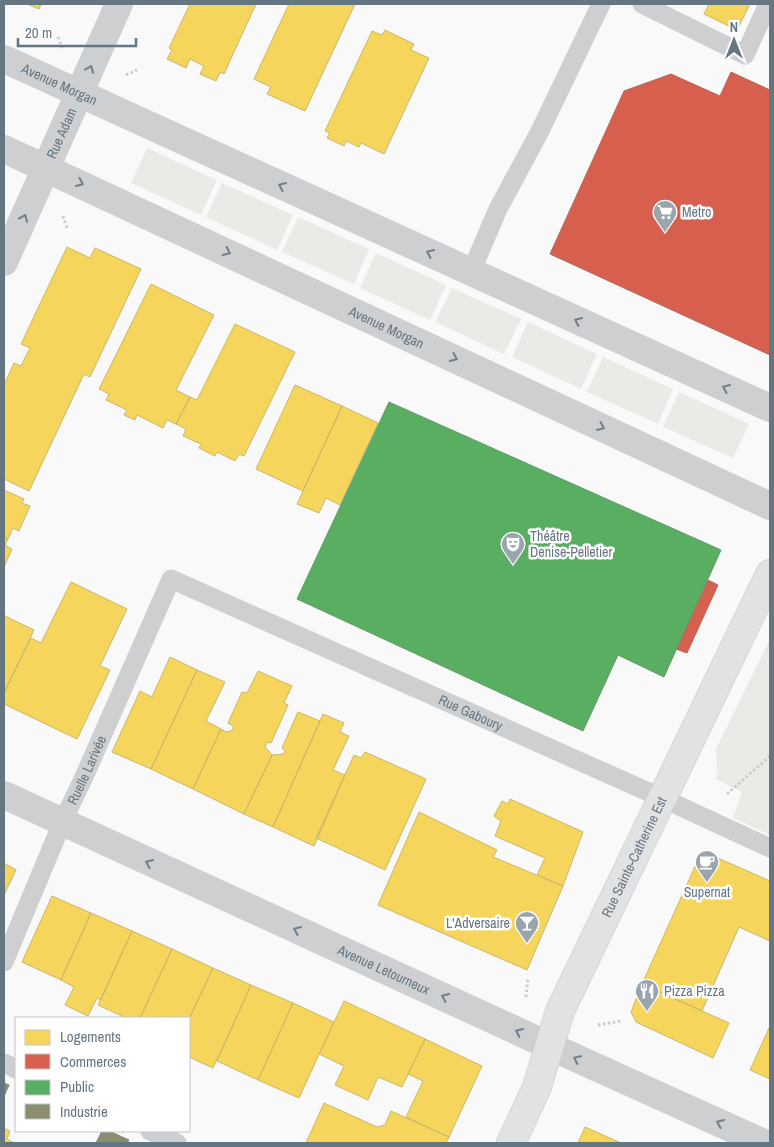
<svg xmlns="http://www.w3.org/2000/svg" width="774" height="1147" viewBox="0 0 774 1147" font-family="'Archivo Narrow',sans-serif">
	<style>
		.green { fill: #e8ebe6 }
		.homes { fill: #f6d55c; stroke: #cab868 }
		.shops { fill: #d6604d; stroke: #b4675d }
		.public { fill: #5aae61; stroke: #5d9d6b }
		.industry { fill: #8c8c6e; stroke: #808574 }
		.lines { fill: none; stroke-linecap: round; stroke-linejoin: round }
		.secondary-casing { stroke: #d5d6d7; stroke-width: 30 }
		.path { stroke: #cbcccd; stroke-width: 3; stroke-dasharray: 2.5 2.5; stroke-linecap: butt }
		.lane { stroke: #cecfd0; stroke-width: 19 }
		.street { stroke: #cecfd0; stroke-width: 28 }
		.secondary { stroke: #e1e2e2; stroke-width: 28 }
		.oneway { stroke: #707f8b }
		.labels { text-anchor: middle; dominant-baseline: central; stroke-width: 5; stroke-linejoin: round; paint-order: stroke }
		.street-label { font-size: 14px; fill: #657683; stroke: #fff }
		.poi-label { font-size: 14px; fill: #657683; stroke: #fff; text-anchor: start }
	</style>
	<rect width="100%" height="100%" fill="#f9f9f9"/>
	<path class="green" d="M147,148L217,180L201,215L131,183Z
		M222,183L293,215L277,250L206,217Z
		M298,217L369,249L354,284L282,252Z
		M376,253L446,285L430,320L360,288Z
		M452,288L521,319L504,354L435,322Z
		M528,322L597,354L581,389L512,357Z
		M603,357L673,389L658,424L587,392Z
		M679,392L749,424L733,458L663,427Z
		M770,639V835L733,818L742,792L715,779L717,776L716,749Z"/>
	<path class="homes" d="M27,4H41L39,9Z
		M190,4H256L224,74L220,72L216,81L200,74L204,66L190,59L186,68L167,59L172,50L169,48Z
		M289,4H355L305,111L267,94L271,87L254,79Z
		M709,4H750L737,30L704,14Z
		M385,30L414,44L411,50L429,58L384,154L361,143L359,147L346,141L344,146L327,138L330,133L325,131L372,31L382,35Z
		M67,247L90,258L95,248L141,269L90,377L84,374L29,491L4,479V385L14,363L21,366L30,348L21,344Z
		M151,284L214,315L176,390L190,397L176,424L167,420L163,428L137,415L135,420L124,415L127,410L106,400L109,394L99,389Z
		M235,324L295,352L244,456L239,454L235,461L217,452L215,456L199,448L201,444L183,436L186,429L176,424L190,397L197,400Z
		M295,385L342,406L303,491L256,469Z
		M342,406L378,423L340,505L326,498L319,513L297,504Z
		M4,490L24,499L22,503L30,506L19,531L13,528L8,539L4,537Z
		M4,537L8,539L5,545L12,549L4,567Z
		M71,582L127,609L100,666L110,670L77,739L4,704V693L31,638L41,643Z
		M5,616L34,630L4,693V619Z
		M170,657L197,670L151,769L112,752L140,691L152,697Z
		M197,670L225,682L206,721L221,729L193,789L151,769Z
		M258,671L292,686L284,703L288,705L271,743L267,742L265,747L272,755L244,814L193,789L221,729L226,732L231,731L234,727L228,723L242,692L247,693Z
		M298,712L320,721L273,827L244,814L272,755L284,754L285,750L282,748Z
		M323,714L344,723L340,732L349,736L333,770L345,775L314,846L273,827Z
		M365,752L426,779L385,870L316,838L354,755L361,758Z
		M510,799L583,832L563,886L537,875L545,858L495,836L501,821L494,816L502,801L508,804Z
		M419,812L497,850L493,857L563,886L527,970L378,905Z
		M702,851L770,881V941L739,927L702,1011L642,984Z
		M4,863L16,870L4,895Z
		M52,896L91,913L61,980L22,962Z
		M91,913L132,931L101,1000L97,998L88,1016L65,1005L74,987L61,980Z
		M132,931L172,949L140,1018H126L98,1005Z
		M172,949L213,968L189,1019L140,1018Z
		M213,968L251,985L213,1068L189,1057V1019Z
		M642,984L729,1023L713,1058L636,1022L631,1012Z
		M251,985L293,1003L258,1080L217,1061Z
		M344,1001L425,1039L402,1087L378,1077L368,1100L335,1085L344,1066L319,1054Z
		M293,1003L334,1022L299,1098L258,1080Z
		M770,1026V1079L750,1070Z
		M425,1039L482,1066L449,1137L406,1117L423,1081L408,1074Z
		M324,1103L377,1127L385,1125L391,1111L449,1137L446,1143H306Z
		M585,1127L621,1143H578Z
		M4,1128L10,1131L7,1139L14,1143H4Z"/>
	<path class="shops" d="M731,72L770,90V355L550,254L624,91L671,74L720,96Z
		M708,580L718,585L687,653L676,649Z"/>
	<path class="public" d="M389,402L721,550L664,677L618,655L583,731L297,599Z"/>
	<path class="industry" d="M4,1083L9,1085L4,1096Z
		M102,1131H109L129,1140L127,1143H96Z"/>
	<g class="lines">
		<g class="secondary-casing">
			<g id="secondary">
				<path id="s6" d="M511,1143L537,1087L560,1011L770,574"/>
			</g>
		</g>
		<path class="path" d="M58,37L62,48
			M126,75L137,70
			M63,216L67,228
			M727,794L770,756
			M526,997L528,978
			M598,1025L621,1021"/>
		<g class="lane">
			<path d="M642,4L745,55L768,4"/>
			<path d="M471,272L498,209L540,131L601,4"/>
			<path id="s1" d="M4,962L62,823L84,777L171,579L662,798L770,848"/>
			<path d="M4,1063L16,1069"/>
			<path d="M150,1131L177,1143"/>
		</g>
		<g class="street">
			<path id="s2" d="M4,59L770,408"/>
			<path id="s3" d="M4,149L770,506"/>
			<path id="s4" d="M4,262L119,4"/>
			<path id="s5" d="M4,795L589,1064L764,1143"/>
		</g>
		<use href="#secondary" class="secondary"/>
	</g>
	<defs><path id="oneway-chevron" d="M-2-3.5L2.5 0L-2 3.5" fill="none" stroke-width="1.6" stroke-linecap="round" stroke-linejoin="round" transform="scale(1.25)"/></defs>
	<g class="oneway">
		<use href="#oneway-chevron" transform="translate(90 69) rotate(-67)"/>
		<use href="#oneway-chevron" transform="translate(80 183) rotate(25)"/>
		<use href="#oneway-chevron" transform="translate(282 186) rotate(-156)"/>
		<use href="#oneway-chevron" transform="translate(24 218) rotate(-66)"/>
		<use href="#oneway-chevron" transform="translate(227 252) rotate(25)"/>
		<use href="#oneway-chevron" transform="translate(430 253) rotate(-156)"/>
		<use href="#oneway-chevron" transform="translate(578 321) rotate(-155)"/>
		<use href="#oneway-chevron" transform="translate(454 358) rotate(25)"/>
		<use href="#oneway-chevron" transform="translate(726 388) rotate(-155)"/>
		<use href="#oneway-chevron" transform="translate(601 427) rotate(25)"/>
		<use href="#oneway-chevron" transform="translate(149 863) rotate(-156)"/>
		<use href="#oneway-chevron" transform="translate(297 930) rotate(-156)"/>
		<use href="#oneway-chevron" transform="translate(445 997) rotate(-156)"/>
		<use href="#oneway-chevron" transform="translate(519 1032) rotate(-155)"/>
		<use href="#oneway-chevron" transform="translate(577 1059) rotate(-154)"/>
		<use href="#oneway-chevron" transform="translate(720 1123) rotate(-156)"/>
	</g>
	<defs>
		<g id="supermarket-pin" transform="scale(1.25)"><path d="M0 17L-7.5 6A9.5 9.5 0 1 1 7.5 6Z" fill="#99a4ac" stroke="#fff"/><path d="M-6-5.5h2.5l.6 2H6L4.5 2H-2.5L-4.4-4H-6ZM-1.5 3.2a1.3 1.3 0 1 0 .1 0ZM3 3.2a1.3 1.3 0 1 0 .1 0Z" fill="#fff"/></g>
		<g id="theatre-pin" transform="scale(1.25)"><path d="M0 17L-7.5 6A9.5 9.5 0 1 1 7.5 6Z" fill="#99a4ac" stroke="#fff"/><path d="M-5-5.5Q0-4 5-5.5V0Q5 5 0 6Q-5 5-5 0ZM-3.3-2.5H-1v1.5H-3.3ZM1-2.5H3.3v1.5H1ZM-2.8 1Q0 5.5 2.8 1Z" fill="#fff"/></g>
		<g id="cafe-pin" transform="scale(1.25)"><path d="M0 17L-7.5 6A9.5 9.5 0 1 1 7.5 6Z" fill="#99a4ac" stroke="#fff"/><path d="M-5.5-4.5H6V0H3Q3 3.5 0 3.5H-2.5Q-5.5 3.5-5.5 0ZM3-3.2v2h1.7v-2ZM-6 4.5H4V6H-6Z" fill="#fff"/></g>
		<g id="bar-pin" transform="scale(1.25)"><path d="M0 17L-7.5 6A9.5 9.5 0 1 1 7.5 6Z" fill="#99a4ac" stroke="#fff"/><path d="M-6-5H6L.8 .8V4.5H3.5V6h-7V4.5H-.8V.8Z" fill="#fff"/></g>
		<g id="restaurant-pin" transform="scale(1.25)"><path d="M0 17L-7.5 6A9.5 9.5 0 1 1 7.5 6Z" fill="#99a4ac" stroke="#fff"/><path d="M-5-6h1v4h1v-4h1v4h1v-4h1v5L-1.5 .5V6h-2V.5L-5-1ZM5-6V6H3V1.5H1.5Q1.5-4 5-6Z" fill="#fff"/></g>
	</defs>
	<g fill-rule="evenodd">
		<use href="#supermarket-pin" x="665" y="212"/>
		<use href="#theatre-pin" x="513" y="544"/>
		<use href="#cafe-pin" x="707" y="862"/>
		<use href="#bar-pin" x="527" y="923"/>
		<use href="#restaurant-pin" x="647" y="991"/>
	</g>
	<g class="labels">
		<g class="street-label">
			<text stroke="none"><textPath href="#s2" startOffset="61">Avenue Morgan</textPath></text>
			<text stroke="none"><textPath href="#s4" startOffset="141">Rue Adam</textPath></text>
			<text stroke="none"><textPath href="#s3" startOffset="422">Avenue Morgan</textPath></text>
			<text stroke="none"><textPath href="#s1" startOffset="746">Rue Gaboury</textPath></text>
			<text stroke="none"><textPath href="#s1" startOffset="209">Ruelle Larivée</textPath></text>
			<text stroke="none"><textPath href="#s6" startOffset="312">Rue Sainte-Catherine Est</textPath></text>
			<text stroke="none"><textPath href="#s5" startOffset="418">Avenue Letourneux</textPath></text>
		</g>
		<g class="poi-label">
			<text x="682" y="212">Metro</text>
			<text x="530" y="536">Théâtre<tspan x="530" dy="16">Denise-Pelletier</tspan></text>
			<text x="707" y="892" text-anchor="middle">Supernat</text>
			<text x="510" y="923" text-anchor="end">L'Adversaire</text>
			<text x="664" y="991">Pizza Pizza</text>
		</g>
	</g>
	<rect width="774" height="1147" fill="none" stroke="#657683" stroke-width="10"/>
	<rect x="15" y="1017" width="175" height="115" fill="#ffffff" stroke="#c1c8cd"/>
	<rect x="25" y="1030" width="25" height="15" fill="#f6d55c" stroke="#c1c8cd"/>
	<text x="60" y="1042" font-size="15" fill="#657683">Logements</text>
	<rect x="25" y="1054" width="25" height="15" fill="#d6604d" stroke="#c1c8cd"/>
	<text x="60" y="1067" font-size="15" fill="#657683">Commerces</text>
	<rect x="25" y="1080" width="25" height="15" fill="#5aae61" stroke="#c1c8cd"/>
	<text x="60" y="1092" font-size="15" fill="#657683">Public</text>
	<rect x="25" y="1104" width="25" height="15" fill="#8c8c6e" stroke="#c1c8cd"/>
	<text x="60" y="1117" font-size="15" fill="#657683">Industrie</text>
	<g transform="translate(734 40)" stroke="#ffffff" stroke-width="4" paint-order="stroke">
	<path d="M0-4L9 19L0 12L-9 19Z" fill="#657683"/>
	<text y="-8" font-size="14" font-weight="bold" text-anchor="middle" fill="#657683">N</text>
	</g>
	<path d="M18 38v8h118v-8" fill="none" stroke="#657683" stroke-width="2.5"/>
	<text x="25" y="38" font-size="15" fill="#657683" stroke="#ffffff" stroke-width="4" paint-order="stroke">20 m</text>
</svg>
